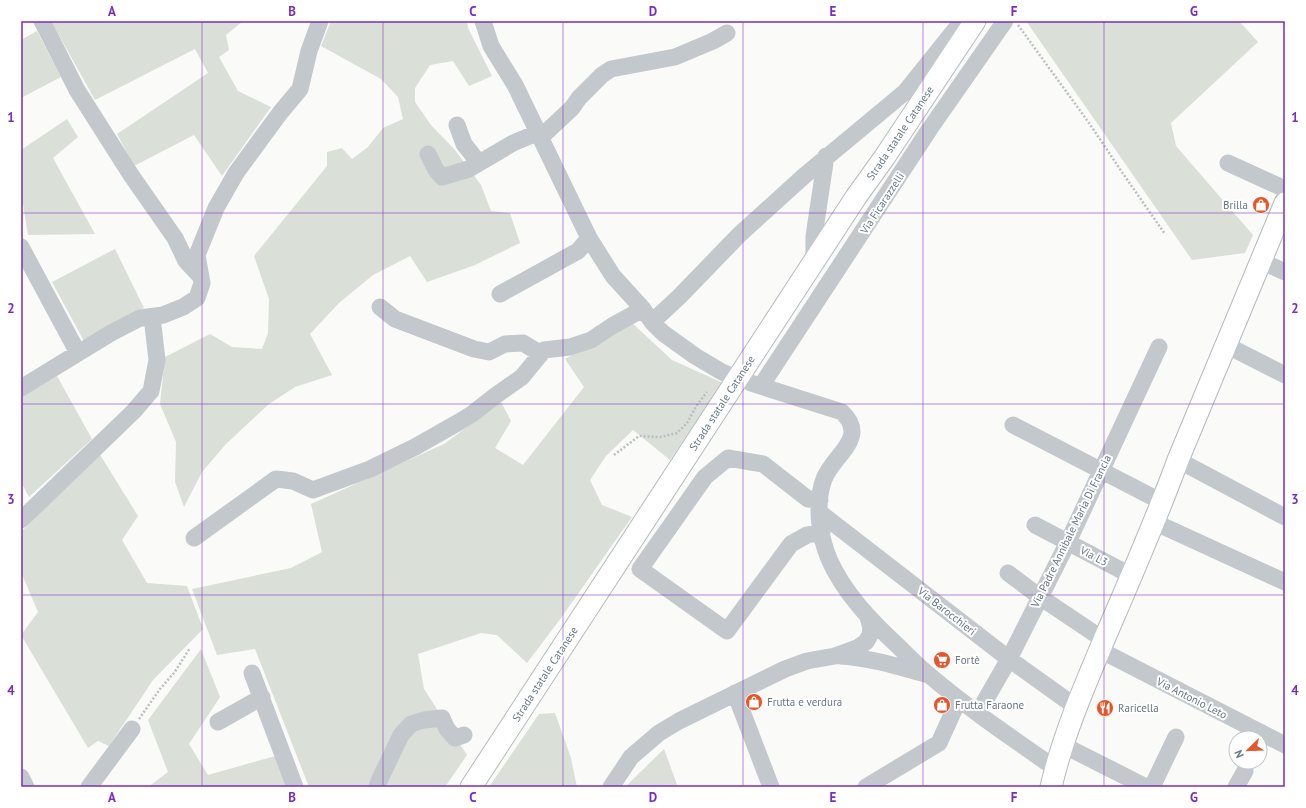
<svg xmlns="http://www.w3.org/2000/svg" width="1306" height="808" viewBox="0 0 1306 808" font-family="'PT Sans',sans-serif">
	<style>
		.green { fill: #dadfd7 }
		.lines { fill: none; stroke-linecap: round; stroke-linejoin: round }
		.major-casing { stroke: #b5babe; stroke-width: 23 }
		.path { stroke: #bbbfc2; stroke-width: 2.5; stroke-dasharray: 2 2; stroke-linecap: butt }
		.minor { stroke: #c3c8cc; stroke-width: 17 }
		.major { stroke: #fff; stroke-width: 21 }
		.grid { fill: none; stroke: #7b2cbf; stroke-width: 1; stroke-opacity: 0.55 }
		.labels { text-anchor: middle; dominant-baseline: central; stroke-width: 4; stroke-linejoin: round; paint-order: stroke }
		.street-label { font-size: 11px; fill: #657683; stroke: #fff }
		.poi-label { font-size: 11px; fill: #657683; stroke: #fff; text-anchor: start }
		.neatline { fill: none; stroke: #7b2cbf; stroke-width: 1.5 }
		.grid-label { font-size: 13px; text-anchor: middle; font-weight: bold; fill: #7b2cbf }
	</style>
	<rect width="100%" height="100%" fill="#fafaf8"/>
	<path class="green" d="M51,21H243L226,35L229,50L219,57L238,91L271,107L222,176L194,135L134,166L117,134L208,73L195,49L95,100Z
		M331,21H467L468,28L492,76L469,86L453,61L430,65L415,88V102L431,125L455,150L481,185L491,211L510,213L520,243L475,265L427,282L410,256L373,275L339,303L310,334L332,375L295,387L269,404L226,444L202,472L184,507L175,482L176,442L160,404L165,357L210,334L232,347L262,349L268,333L269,299L254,256L327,166V152L342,148L352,159L368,147L383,128L403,119L398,97L381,79L321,46Z
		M1026,21H1239L1258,42L1171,123L1176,146L1253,235L1245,253L1192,260Z
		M37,31L61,77L21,98V40Z
		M67,119L78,137L53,158L95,234L28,235L23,204H21V150Z
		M115,249L144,308L84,341L52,282Z
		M632,323L672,360L723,383L670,460L633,430L606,456L590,480L602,505L632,517L561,618L527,663L497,635L481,633L418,654L424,689L467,755L445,787H309L255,649L217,655L192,589L291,568L322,552L311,504L444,444L501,402L511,421L495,448L523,465L584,387L565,359Z
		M57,376L92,439L29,497L21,482V397Z
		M99,453L138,516L122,540L147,583L187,586L203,629L153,680L109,746L98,741L88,748L21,635L38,612L21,572V532Z
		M201,649L220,697L189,744L208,775L275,756L288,787H148L168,772L148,720Z
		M555,713L571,758L577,787H489L539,714Z
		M664,749L678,787H625Z"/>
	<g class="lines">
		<g class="major-casing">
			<path id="major" d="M471,787L856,197L884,158L975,21
				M1051,787C1063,735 1085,685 1106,635C1131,577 1156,520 1178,460L1285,203"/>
		</g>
		<path class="path" d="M1018,25L1089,123L1126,178L1165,234
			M614,455L639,436L660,437L677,433L687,423L697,405L707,392
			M139,719L160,689L174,673L190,648"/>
		<path class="minor" d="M42,21L77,90L131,175L175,238L186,261L200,276
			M483,21L491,46L515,85L589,238L613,276L643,309L652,322L663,333L695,356L722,372L729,375
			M457,125L464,144L479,163
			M540,138L572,108L579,98L602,75L611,69L675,57L713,41L727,33
			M428,154L436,170L442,177L469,169L513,143L537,133
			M1228,163L1285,189
			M21,247L78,353
			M814,261V236L826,156
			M1261,261L1285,272
			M500,294L578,251L589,238
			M380,307L395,319L474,349L489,352L505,344L523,343L541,354
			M652,322L679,297L739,235L804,176L905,92L962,21
			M1226,345L1285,375
			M751,383L842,412C869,438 834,454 824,479C815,503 819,535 829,559C844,593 871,621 898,646C908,656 918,666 929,675C969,709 1012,738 1055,768
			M761,386L929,130L1005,21
			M21,388L111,333L140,318L163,315L183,307L197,298L202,283L197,255L216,208L236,173L280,113L300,89L309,51L320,21
			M1013,425L1162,502
			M1178,460L1285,517
			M820,500L808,499L763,464L728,458L705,477L640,569L727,631L791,544L807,535L822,532
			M819,512L1009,659L1076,707
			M21,520L134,411L151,391L157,360L152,317
			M1154,522L1285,582
			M1035,525L1132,576
			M194,538L276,479L293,481L313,490L370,469L415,447L459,422L472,414L495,396L522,377L544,350L570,347L591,340L612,326L643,309
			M1008,573L1040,597L1104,640
			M1100,650L1285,745
			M841,656C871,658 896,666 925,674
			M252,673L295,787
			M735,693L771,787
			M978,713L1009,659L1068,542L1159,347
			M218,722L262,697
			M1063,745L1146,787
			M21,777L26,787
			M89,787L132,729
			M377,787L379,781L401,735L411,724L424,720L442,718L447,729L455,738L464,735
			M611,787L631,757L659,733L679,721L785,669L807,661L835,656L857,648L866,642L870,635L871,628L868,617
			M866,787L939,743L959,699
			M1152,787L1176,737
			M1236,787L1245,771"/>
		<use href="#major" class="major"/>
	</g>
	<path class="grid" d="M202,21V787M383,21V787M563,21V787M743,21V787M923,21V787M1104,21V787M21,213H1285M21,404H1285M21,595H1285"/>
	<defs>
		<g id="shop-disc" transform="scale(0.9)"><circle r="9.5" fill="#e4572e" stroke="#fff"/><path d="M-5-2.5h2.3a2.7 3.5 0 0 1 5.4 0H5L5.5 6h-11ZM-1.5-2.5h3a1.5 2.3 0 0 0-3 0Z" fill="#fff"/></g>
		<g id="supermarket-disc" transform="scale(0.9)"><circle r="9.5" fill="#e4572e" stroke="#fff"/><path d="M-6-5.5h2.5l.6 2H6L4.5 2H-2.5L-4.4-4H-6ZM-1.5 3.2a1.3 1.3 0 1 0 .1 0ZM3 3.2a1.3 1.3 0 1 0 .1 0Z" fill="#fff"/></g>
		<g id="restaurant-disc" transform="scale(0.9)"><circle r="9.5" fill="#e4572e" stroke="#fff"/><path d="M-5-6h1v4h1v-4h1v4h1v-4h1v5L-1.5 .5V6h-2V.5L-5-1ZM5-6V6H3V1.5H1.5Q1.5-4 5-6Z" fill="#fff"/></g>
	</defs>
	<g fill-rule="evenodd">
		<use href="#shop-disc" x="1261" y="205"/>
		<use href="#supermarket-disc" x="942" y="660"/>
		<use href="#shop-disc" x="754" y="702"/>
		<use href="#shop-disc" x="942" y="705"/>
		<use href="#restaurant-disc" x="1105" y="708"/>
	</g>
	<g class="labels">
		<g class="street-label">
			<text transform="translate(900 133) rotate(-56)">Strada statale Catanese</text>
			<text transform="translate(882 203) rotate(-57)">Via Ficarazzelli</text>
			<text transform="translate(722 403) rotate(-57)">Strada statale Catanese</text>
			<text transform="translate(1071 531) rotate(-64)">Via Padre Annibale Maria Di Francia</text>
			<text transform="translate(1094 556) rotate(28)">Via L3</text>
			<text transform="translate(947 611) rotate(38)">Via Barocchieri</text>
			<text transform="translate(545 674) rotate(-57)">Strada statale Catanese</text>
			<text transform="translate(1192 698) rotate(27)">Via Antonio Leto</text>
		</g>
		<g class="poi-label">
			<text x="1248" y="205" text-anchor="end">Brilla</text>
			<text x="955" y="660">Fortè</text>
			<text x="767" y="702">Frutta e verdura</text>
			<text x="955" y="705">Frutta Faraone</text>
			<text x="1118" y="708">Raricella</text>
		</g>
	</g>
	<rect width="1306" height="808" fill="none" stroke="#ffffff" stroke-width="44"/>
	<g transform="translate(1248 750) rotate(247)"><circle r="19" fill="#ffffff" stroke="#c1c8cd"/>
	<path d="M0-3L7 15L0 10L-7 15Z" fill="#e4572e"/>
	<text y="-6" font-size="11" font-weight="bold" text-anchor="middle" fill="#657683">N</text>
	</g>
	<rect x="22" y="22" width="1262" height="764" class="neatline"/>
	<g class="grid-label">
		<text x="112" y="16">A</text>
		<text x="292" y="16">B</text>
		<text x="473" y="16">C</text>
		<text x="653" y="16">D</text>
		<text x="833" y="16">E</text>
		<text x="1014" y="16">F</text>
		<text x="1194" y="16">G</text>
		<text x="11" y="122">1</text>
		<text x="1295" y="122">1</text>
		<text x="11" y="313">2</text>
		<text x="1295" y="313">2</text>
		<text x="11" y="504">3</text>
		<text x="1295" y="504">3</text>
		<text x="11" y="695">4</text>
		<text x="1295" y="695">4</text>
		<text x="112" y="802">A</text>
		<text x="292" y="802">B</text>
		<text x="473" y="802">C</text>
		<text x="653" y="802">D</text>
		<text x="833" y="802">E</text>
		<text x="1014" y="802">F</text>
		<text x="1194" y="802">G</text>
	</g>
</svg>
